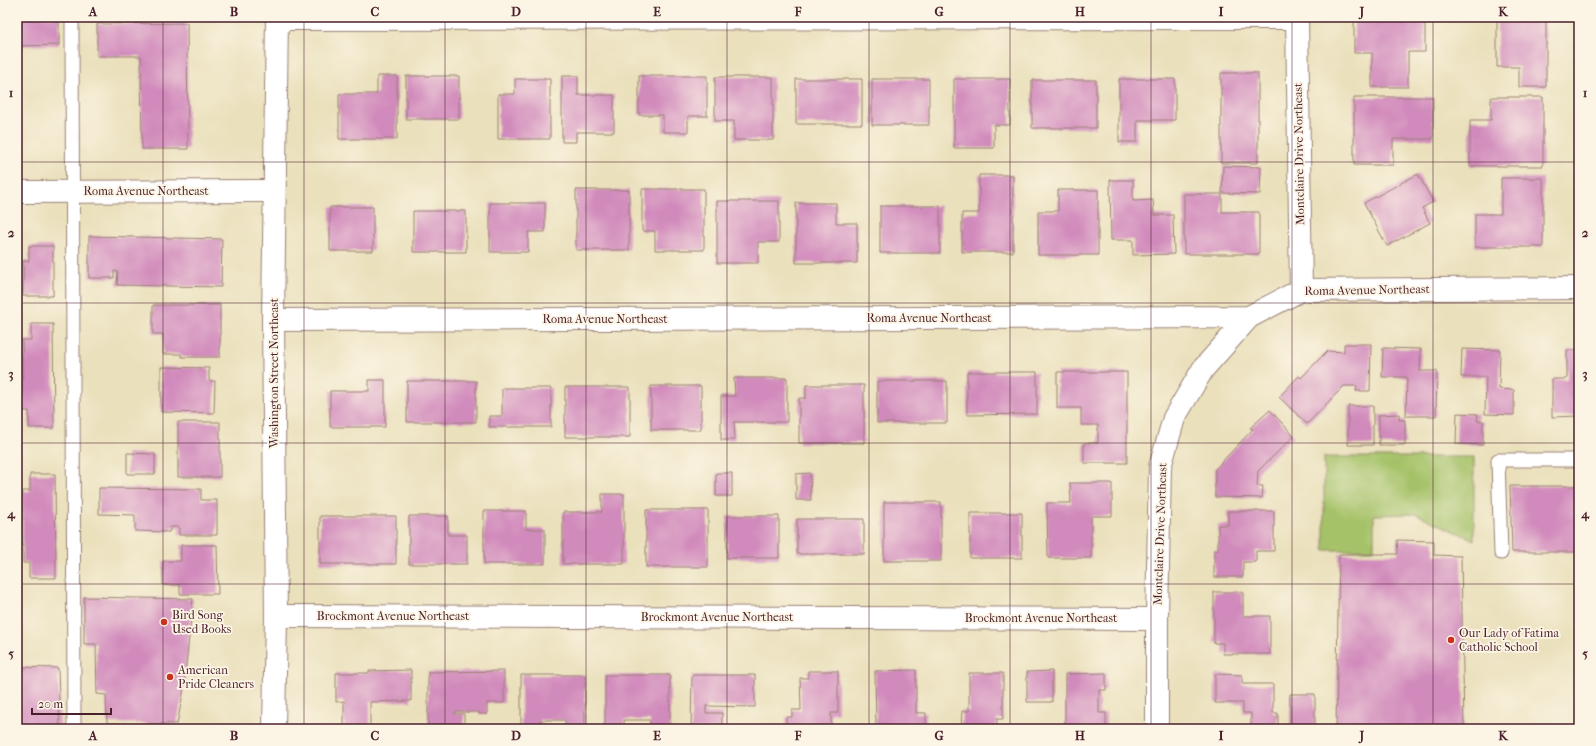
<svg xmlns="http://www.w3.org/2000/svg" width="1596" height="746" viewBox="0 0 1596 746" font-family="'IM FELL French Canon',serif">
	<style>
		.green { fill: #a6c269; stroke: #78704a }
		.building { fill: #d18abc }
		.lines { fill: none; stroke-linecap: round; stroke-linejoin: round }
		.lane-casing { stroke: #9a8074; stroke-width: 15 }
		.street-casing { stroke: #9a8074; stroke-width: 24 }
		.secondary-casing { stroke: #9a8074; stroke-width: 24 }
		.lane { stroke: #fff; stroke-width: 13 }
		.street { stroke: #fff; stroke-width: 22 }
		.secondary { stroke: #fff; stroke-width: 22 }
		.grid { fill: none; stroke: #4a1f2b; stroke-width: 1; stroke-opacity: 0.55 }
		.poi-dot { fill: #c8321e; stroke: #fcf5e5; stroke-width: 1.5 }
		.labels { text-anchor: middle; dominant-baseline: central; stroke-width: 3.5; stroke-linejoin: round; paint-order: stroke }
		.street-label { font-size: 12px; fill: #4a1f2b; stroke: #fcf5e5 }
		.poi-label { font-size: 12px; fill: #4a1f2b; stroke: #fcf5e5; text-anchor: start }
		.neatline { fill: none; stroke: #4a1f2b; stroke-width: 1.5 }
		.grid-label { font-size: 13px; text-anchor: middle; font-weight: bold; fill: #4a1f2b }
	</style>
	<rect width="100%" height="100%" fill="#fcf5e5"/>
	<filter id="ink" filterUnits="userSpaceOnUse"><feTurbulence type="fractalNoise" baseFrequency=".025" numOctaves="2"/><feDisplacementMap in="SourceGraphic" scale="8" xChannelSelector="R" yChannelSelector="G"/><feConvolveMatrix kernelMatrix="1 2 1 2 8 2 1 2 1" color-interpolation-filters="sRGB"/></filter>
	<filter id="wash" filterUnits="userSpaceOnUse"><feTurbulence type="fractalNoise" baseFrequency=".012" numOctaves="4" result="noise"/><feDisplacementMap in="SourceGraphic" scale="16" xChannelSelector="R" yChannelSelector="G"/><feGaussianBlur stdDeviation="0.9" result="paint"/><feColorMatrix in="noise" values="0 0 0 0 0 0 0 0 0 0 0 0 0 0 0 0 0 1.4 0 .05"/><feComposite in="paint" operator="in"/></filter>
	<g filter="url(#wash)">
		<rect width="100%" height="100%" fill="#eae0bc"/>
		<path class="green" d="M1324,457H1474V540L1416,514L1374,515V550H1324Z"/>
		<g id="blocks">
			<path class="building" d="M17,17H59V45L17,46Z
				M1354,17H1425V52H1408V87H1372V53H1354Z
				M1497,20H1546V87H1519V67H1497Z
				M187,23L188,149H142L141,56H97V24Z
				M1221,73H1258V163H1221Z
				M377,76H397V139H339V94H377Z
				M406,76H459V119H406Z
				M562,76H578V95H614V132H576V142H562Z
				M639,76H707V116H688V132H663V115H639Z
				M715,77H773V140H734V121H715Z
				M515,79H550V139H498V94H515Z
				M796,79H862V124H796Z
				M872,79H929V125H872Z
				M954,79H1010V125H994V148H954Z
				M1119,79H1175V120H1137V142H1119Z
				M1032,80H1096V128H1032Z
				M1354,97H1433V139H1393V165H1354Z
				M1491,97H1543V166H1470V120H1491Z
				M1223,166L1261,167L1260,194L1222,193Z
				M1418,174L1433,202L1422,208L1430,223L1387,246L1364,203Z
				M979,175H1013V252H962V213H979Z
				M1501,178H1543V247H1475V214H1501Z
				M1110,180H1133V201L1153,200L1154,215H1173L1174,254L1133,255V240H1111Z
				M642,189H704V250H655V231H642Z
				M576,190H629V250H576Z
				M1058,190H1098V255H1038V211H1058Z
				M1184,194H1222V212H1259V254H1184Z
				M717,201H779V242H758V263H717Z
				M490,203H545V232H528V252H490Z
				M796,203H836V223H857V263H796Z
				M880,206H940V253H880Z
				M330,207H373V251H330Z
				M413,211H466V252H413Z
				M89,236L222,239L221,287L117,285L118,272L114,271V278H89Z
				M29,246H53V296H23V261H29Z
				M153,305H220V357H182L181,354H163V334H153Z
				M31,324H53L54,428H29V411H23L22,340H31Z
				M1344,344H1371L1370,391H1356L1357,386H1344L1307,424L1279,397L1299,376L1301,378L1327,351L1344,352Z
				M1383,348L1421,349L1420,371H1437L1436,416H1406L1407,377H1382Z
				M1462,349L1500,350L1499,389L1514,390V415L1485,414L1486,377H1461Z
				M1567,350H1579V416L1552,417V379H1567Z
				M161,367L209,368V381H215L214,413L161,412Z
				M967,372H1037V414L967,415Z
				M1057,372H1127V463H1084V443H1098V425H1081V408H1057Z
				M734,378H787V422H734L735,440H721V396H735Z
				M369,380H385V427H330V391H369Z
				M407,381H476V422H407Z
				M877,381H947V423H877Z
				M806,385H864V443H799V398H806Z
				M651,386H701V430H651Z
				M565,387H630V437H565Z
				M502,388H551V427H489V416H502Z
				M1348,406H1373V445H1348Z
				M1270,410L1294,436L1258,471L1257,486H1263L1262,498L1215,497V469L1253,429L1250,428Z
				M1457,413L1478,414L1477,421H1483V445L1456,444Z
				M1399,414V420H1405V445H1379V415Z
				M178,422H220V477H178Z
				M127,453L155,454V474H127Z
				M716,473H732V496H716Z
				M810,473L811,500H796V474Z
				M30,474H55L56,578H29V563H23L22,491H30Z
				M1070,483H1112V516H1091V558H1048L1047,503H1071Z
				M1510,486H1579V552H1512Z
				M99,488L201,489V500H217V535H179V527H171L169,532L135,531V515L99,514Z
				M602,494H624V564H563V512H602Z
				M884,502H941V561H884Z
				M646,510H708V567H646Z
				M484,511H526V529H545V564H484Z
				M1228,511H1274V551H1256V562H1243V577H1214V550H1218V525H1228Z
				M970,513H1022V558H970Z
				M320,516H396V564H320Z
				M409,516H448V535H467V564H409Z
				M727,516H779V558H727Z
				M797,519H864V554H797Z
				M1397,540L1434,541V555L1461,556L1464,729H1336L1339,554H1398Z
				M181,545H217L218,594H180V585H163V561H181Z
				M1214,592H1243V616H1270V654H1223V643H1214Z
				M84,597L193,599L183,694L177,724L107,723L106,695L97,694L96,644H84Z
				M17,667L58,668L60,729H17Z
				M411,670V701L370,702V728H344V701L336,702V673H369V671Z
				M916,670V713H926V729H876L875,671Z
				M504,671V703H487V714H479V712H455V714H464V729H428V672Z
				M808,671H838V713H831V729H786V717H792V710H801L800,678H808Z
				M1052,671V702H1027V672Z
				M969,673H1003V719H997V729H961L962,711H969Z
				M1106,673V690H1099V713H1106V729H1065V674Z
				M1215,674L1242,675V684H1273V713H1278V729H1251V713H1243V703H1215Z
				M521,675H585V729H565V720H540V729H521Z
				M605,675H670V729H650V720H624V729H605Z
				M692,675H755V707L706,706V713H722V729H691Z
				M1290,694H1315V729H1290Z"/>
		</g>
	</g>
	<g filter="url(#ink)">
		<use href="#blocks" fill-opacity="0" stroke="#9a8074" stroke-width="1"/>
		<g class="lines">
			<g class="lane-casing">
				<path id="lane" d="M72,17L74,729
					M1501,553L1498,460H1579"/>
			</g>
			<g class="street-casing">
				<path id="street" d="M1297,17L1301,290
					M277,19L1297,18
					M17,192L274,191
					M273,320L1249,317L1301,290L1579,288
					M276,616L1157,619
					M1157,729V619L1160,467L1174,418L1203,369L1249,317"/>
			</g>
			<g class="secondary-casing">
				<path id="secondary" d="M274,729L276,616L273,320L277,17"/>
			</g>
			<use href="#lane" class="lane"/>
			<use href="#street" class="street"/>
			<use href="#secondary" class="secondary"/>
		</g>
	</g>
	<path class="grid" d="M163,17V729M304,17V729M445,17V729M586,17V729M727,17V729M869,17V729M1010,17V729M1151,17V729M1292,17V729M1433,17V729M17,162H1579M17,303H1579M17,443H1579M17,584H1579"/>
	<g class="poi-dot">
		<circle cx="164" cy="622" r="4"/>
		<circle cx="1451" cy="640" r="4"/>
		<circle cx="170" cy="677" r="4"/>
	</g>
	<g class="labels">
		<g class="street-label">
			<text transform="translate(1299 154) rotate(-91)">Montclaire Drive Northeast</text>
			<text x="146" y="191">Roma Avenue Northeast</text>
			<text transform="translate(1367 290) rotate(-1)">Roma Avenue Northeast</text>
			<text x="929" y="318">Roma Avenue Northeast</text>
			<text x="605" y="319">Roma Avenue Northeast</text>
			<text transform="translate(274 373) rotate(-90)">Washington Street Northeast</text>
			<text transform="translate(1160 534) rotate(-88)">Montclaire Drive Northeast</text>
			<text x="393" y="616">Brockmont Avenue Northeast</text>
			<text x="717" y="617">Brockmont Avenue Northeast</text>
			<text x="1041" y="618">Brockmont Avenue Northeast</text>
		</g>
		<g class="poi-label">
			<text x="172" y="615">Bird Song<tspan x="172" dy="14">Used Books</tspan></text>
			<text x="1459" y="633">Our Lady of Fatima<tspan x="1459" dy="14">Catholic School</tspan></text>
			<text x="178" y="670">American<tspan x="178" dy="14">Pride Cleaners</tspan></text>
		</g>
	</g>
	<rect width="1596" height="746" fill="none" stroke="#fcf5e5" stroke-width="44"/>
	<path d="M32 708v6h79v-6" fill="none" stroke="#4a1f2b" stroke-width="2"/>
	<text x="38" y="708" font-size="12" fill="#4a1f2b" stroke="#fcf5e5" stroke-width="3" paint-order="stroke">20 m</text>
	<rect x="22" y="22" width="1552" height="702" class="neatline"/>
	<g class="grid-label">
		<text x="93" y="16">A</text>
		<text x="234" y="16">B</text>
		<text x="375" y="16">C</text>
		<text x="516" y="16">D</text>
		<text x="657" y="16">E</text>
		<text x="798" y="16">F</text>
		<text x="939" y="16">G</text>
		<text x="1080" y="16">H</text>
		<text x="1221" y="16">I</text>
		<text x="1362" y="16">J</text>
		<text x="1503" y="16">K</text>
		<text x="11" y="97">1</text>
		<text x="1585" y="97">1</text>
		<text x="11" y="237">2</text>
		<text x="1585" y="237">2</text>
		<text x="11" y="378">3</text>
		<text x="1585" y="378">3</text>
		<text x="11" y="518">4</text>
		<text x="1585" y="518">4</text>
		<text x="11" y="658">5</text>
		<text x="1585" y="658">5</text>
		<text x="93" y="740">A</text>
		<text x="234" y="740">B</text>
		<text x="375" y="740">C</text>
		<text x="516" y="740">D</text>
		<text x="657" y="740">E</text>
		<text x="798" y="740">F</text>
		<text x="939" y="740">G</text>
		<text x="1080" y="740">H</text>
		<text x="1221" y="740">I</text>
		<text x="1362" y="740">J</text>
		<text x="1503" y="740">K</text>
	</g>
</svg>
